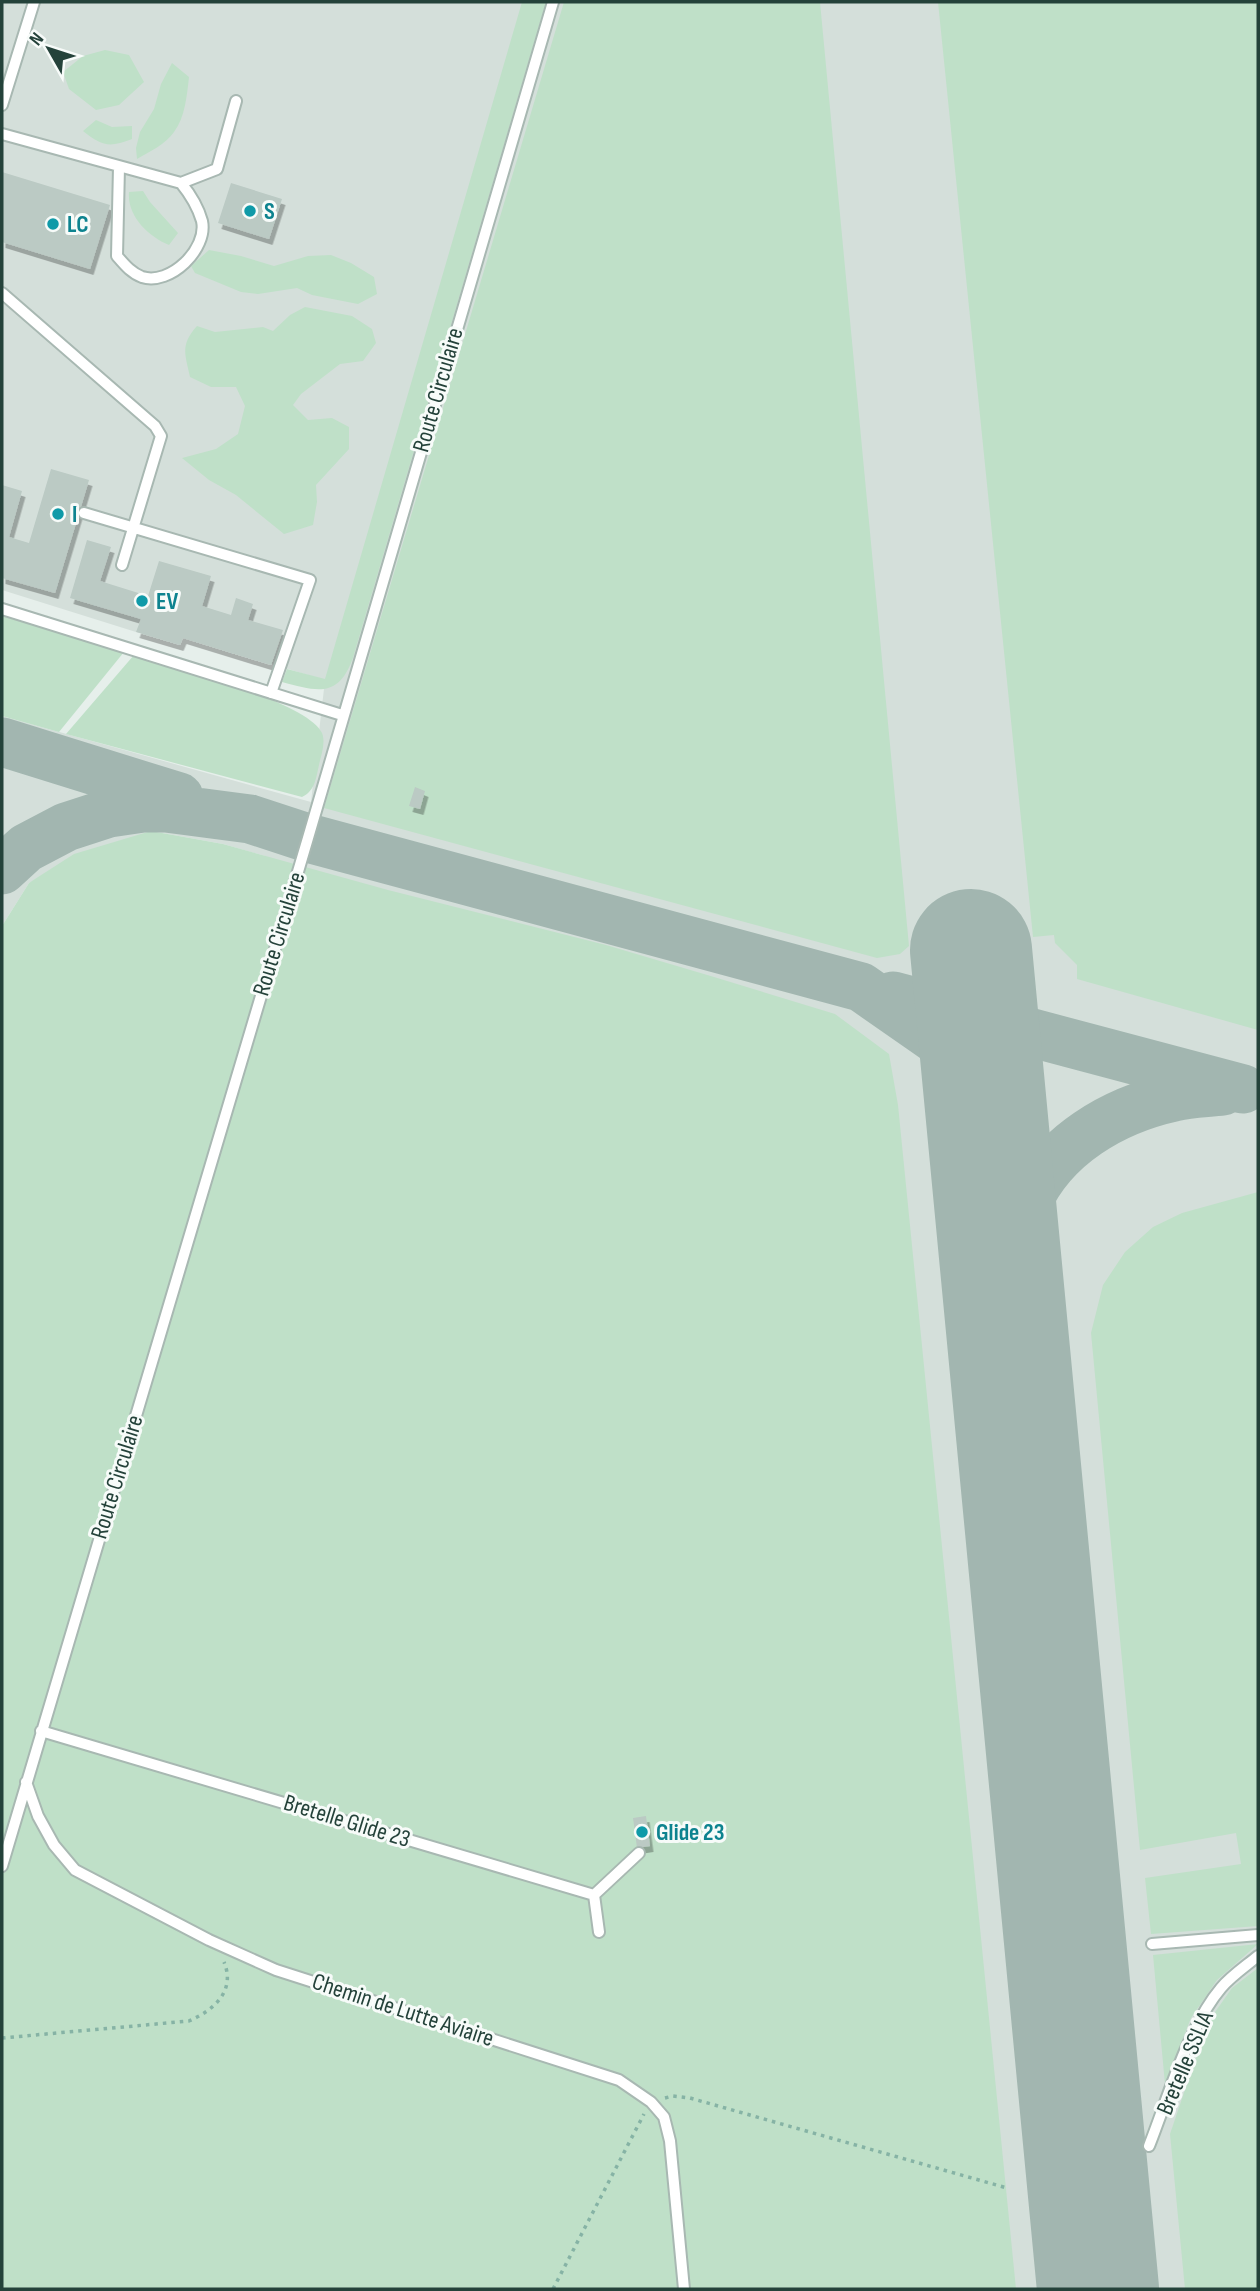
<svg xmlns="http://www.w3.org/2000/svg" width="1260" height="2291" viewBox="0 0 1260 2291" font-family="'Sofia Sans Condensed',sans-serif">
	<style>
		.built { fill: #d4dfda }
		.green { fill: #bfe0c8 }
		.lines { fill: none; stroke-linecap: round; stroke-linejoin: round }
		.taxiway { stroke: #a2b6b0; stroke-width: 49 }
		.runway { stroke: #a2b6b0; stroke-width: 122 }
		.building { fill: #bbcac4; filter: url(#shadow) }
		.lane-casing { stroke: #a8b8b2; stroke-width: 14 }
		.path { stroke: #86b3a5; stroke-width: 3.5; stroke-dasharray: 3.5 5; stroke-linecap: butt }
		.lane { stroke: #fff; stroke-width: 10 }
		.culture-dot { fill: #0f9aa8; stroke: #f7fbf9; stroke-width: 2.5 }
		.labels { text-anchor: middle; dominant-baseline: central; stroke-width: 6; stroke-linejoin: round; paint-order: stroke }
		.culture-label { font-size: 24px; font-weight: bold; fill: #0d838f; stroke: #f7fbf9; text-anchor: start }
		.street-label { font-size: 24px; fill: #24423a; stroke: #f7fbf9 }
	</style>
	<defs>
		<filter id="shadow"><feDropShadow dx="3.5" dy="6" stdDeviation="0" flood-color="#0004"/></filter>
	</defs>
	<rect width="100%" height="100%" fill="#e6efeb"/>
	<path class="built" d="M2,2H1258V2289H2L265,856L223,844L151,831L29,883L2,926V716L311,802L325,680L183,638L136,632L2,590Z"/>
	<path class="green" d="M522,2H546L353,658C338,699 317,691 282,682L287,669L325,679Z
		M564,2H820L909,946L900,954L877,958L324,808Z
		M938,2H1258V1030L1077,979V965L1055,943L1054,935L1033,937Z
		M105,50L129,55L144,82L119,105L96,110L69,89L63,72L83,56Z
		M172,63L189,77C187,95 185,118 174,132C166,144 149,152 137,159L136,148L140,132L154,109L161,84Z
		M96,120L112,127L132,126V139C109,148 102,146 83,131Z
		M143,191L150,202L178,233L169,245C148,236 127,216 129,192Z
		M209,250L241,256L274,266L308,256L331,255L351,263L374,277L377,294L358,304L312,295L297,288L258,294L241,292L195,273L191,266Z
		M305,307L352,316L372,329L376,343L363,361L340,364L301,394L293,405L308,420L332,418L349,427V449L316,485L317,502L313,525L284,534L236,495L209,480L182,458L216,449L238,434L245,406L236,387H211L190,377C185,354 180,345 197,326L215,332L263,327L273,331L290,315Z
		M2,616L124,652L59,732L2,716Z
		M134,655C169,666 307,701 322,733C326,743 321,755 319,765C316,778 315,791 302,797L66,734Z
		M151,831L223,844L388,890L606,945L714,977L835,1014L889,1054L898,1105L1016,2289H2V926L29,883L35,879L74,854Z
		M1258,1192V1926L1151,1934L1145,1878L1241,1864L1236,1833L1140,1850L1091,1333L1103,1285L1125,1252L1153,1227L1182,1213Z
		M1258,1944L1217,1980L1191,2018L1165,2084L1153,1955Z
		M1258,1968V2289H1185L1170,2134L1208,2022L1232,1988Z"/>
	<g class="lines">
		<path class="taxiway" d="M2,742L179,797
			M2,870L26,848L66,827L109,813L143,808H166L250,819L308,838L861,987L947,1047L969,1067L980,1093L988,1133
			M893,996L1243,1089
			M1005,1298C1009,1266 1013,1233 1027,1204C1053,1145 1114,1110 1174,1097C1190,1093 1207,1093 1223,1091"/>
		<path class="runway" d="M971,950L1098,2289"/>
	</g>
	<path class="building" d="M2,172L110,205L90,269L2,242Z
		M231,183L282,199L269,239L218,223Z
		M51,469L89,480L55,593L2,578V485L22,491L9,537L29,543Z
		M87,540L111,547L100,581L148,596L159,561L211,576L202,606L231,615L236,598L253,604L248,620L283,630L271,665L183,638L180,645L136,632L141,619L70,598Z
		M415,787L425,791L420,809L409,806Z
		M646,1816L650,1846L637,1848L633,1818Z"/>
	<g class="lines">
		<g class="lane-casing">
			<path id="lane" d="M2,105L34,2
				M2,134L181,183L217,169L236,101
				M119,167L117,256C124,264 131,273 142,277C170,286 208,249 202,221C198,207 190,194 181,183
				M2,293L155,426L161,436L122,565
				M84,513L310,580L271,693
				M2,609L342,715
				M41,1731L594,1895L639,1853
				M26,1782L38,1816L54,1845L75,1870L209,1940L276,1970L619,2080L651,2102L664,2117L670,2141L684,2289
				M2,1866L308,838L553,2
				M594,1895L599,1932
				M1152,1944L1258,1935
				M1149,2146C1168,2098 1188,2027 1221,1988C1231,1976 1246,1966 1258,1956"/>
		</g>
		<path class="path" d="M2,2038L189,2021C214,2010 236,1991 224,1962
			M665,2098L673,2096L690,2098L1007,2188
			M553,2289L644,2114"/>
		<use href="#lane" class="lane"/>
	</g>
	<g class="culture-dot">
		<circle cx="250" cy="211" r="7"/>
		<circle cx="53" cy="224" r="7"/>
		<circle cx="58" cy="514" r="7"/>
		<circle cx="142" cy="601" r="7"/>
		<circle cx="642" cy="1832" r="7"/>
	</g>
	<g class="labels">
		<g class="culture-label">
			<text x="264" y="211">S</text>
			<text x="67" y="224">LC</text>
			<text x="72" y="514">I</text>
			<text x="156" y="601">EV</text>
			<text x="656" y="1832">Glide 23</text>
		</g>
		<g class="street-label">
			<text transform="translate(438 390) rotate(-74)">Route Circulaire</text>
			<text transform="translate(279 934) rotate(-73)">Route Circulaire</text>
			<text transform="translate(117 1477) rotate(-73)">Route Circulaire</text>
			<text transform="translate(347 1821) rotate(17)">Bretelle Glide 23</text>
			<text transform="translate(403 2010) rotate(18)">Chemin de Lutte Aviaire</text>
			<text transform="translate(1185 2063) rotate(-67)">Bretelle SSLIA</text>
		</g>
	</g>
	<rect width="1260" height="2291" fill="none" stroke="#24423a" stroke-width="7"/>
	<g transform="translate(49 49) rotate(309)" stroke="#f7fbf9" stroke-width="5" paint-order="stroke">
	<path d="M0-5L12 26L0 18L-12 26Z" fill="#24423a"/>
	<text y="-10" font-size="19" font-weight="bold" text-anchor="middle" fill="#24423a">N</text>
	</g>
</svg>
